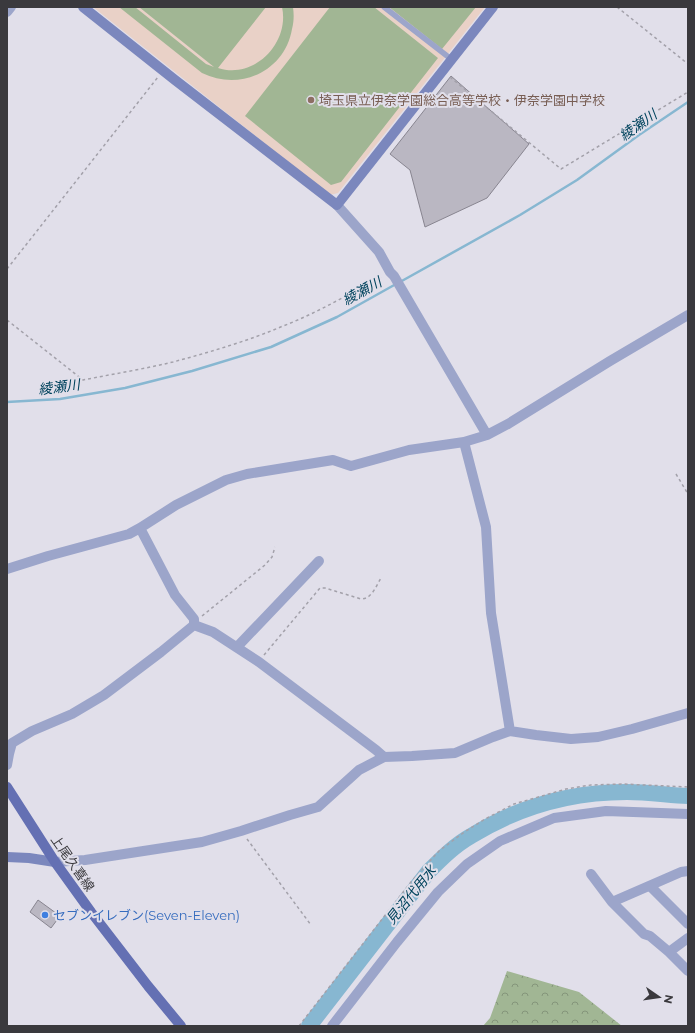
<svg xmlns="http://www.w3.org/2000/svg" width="695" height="1033" viewBox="0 0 695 1033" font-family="Montserrat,'Noto Sans JP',sans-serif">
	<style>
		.education { fill: #e9d1c7 }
		.forest { fill: url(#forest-crowns) }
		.garden { fill: #a1b694 }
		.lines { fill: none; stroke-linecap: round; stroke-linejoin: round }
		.stream { stroke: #87b7d1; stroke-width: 2.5 }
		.river { stroke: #87b7d1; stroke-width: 16 }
		.building { fill: #bab7c2; stroke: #888590 }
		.path { stroke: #a3a1aa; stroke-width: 1.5; stroke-dasharray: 3 3; stroke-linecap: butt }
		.lane { stroke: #9ca5ca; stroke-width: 5.5 }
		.street { stroke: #9ca5ca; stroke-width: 10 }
		.secondary { stroke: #7b87bd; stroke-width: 10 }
		.primary { stroke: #6470b3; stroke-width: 10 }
		.education-dot { fill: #8d6e63; stroke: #e1dfea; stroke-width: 1.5 }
		.shop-dot { fill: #3f7fe0; stroke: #e1dfea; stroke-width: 1.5 }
		.labels { text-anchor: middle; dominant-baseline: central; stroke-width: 4; stroke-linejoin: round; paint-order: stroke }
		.education-label { font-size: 13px; fill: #785e54; stroke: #e1dfea; text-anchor: start }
		.street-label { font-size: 13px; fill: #3a393d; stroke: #e1dfea }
		.shop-label { font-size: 13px; fill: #366cbe; stroke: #e1dfea; text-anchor: start }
		.water-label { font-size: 14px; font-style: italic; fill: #00435d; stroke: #e1dfea }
	</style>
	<defs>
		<pattern id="forest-crowns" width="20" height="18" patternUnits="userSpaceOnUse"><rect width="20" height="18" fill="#a1b694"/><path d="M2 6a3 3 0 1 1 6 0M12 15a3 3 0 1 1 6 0" fill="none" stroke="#84957a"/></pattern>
	</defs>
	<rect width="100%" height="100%" fill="#e1dfea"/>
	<path class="education" d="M93,7H485L338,193L330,195Z"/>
	<path class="forest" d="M507,971L579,992L622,1026H483L490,1018Z"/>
	<path class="garden" d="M119,7H135L206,64L214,67L139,7H266L218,68C254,80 290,43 282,7H293C294,14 294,22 292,29C285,71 240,92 202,73Z
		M330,7H374L438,58L341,182L331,185L245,116Z
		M389,7H476L442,49Z"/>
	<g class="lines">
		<path class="stream" d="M400,282L520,215L577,180L639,135L688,102
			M7,402L60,399L125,388L192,371L271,347L337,317L396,284"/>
		<path class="river" d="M309,1026L429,871C442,858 455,845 471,836C518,807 572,792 627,792C647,792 668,795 688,796"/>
	</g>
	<path class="building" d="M451,76L529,144L487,198L425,227L410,170L390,154Z
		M38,900L60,916L51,928L30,912Z"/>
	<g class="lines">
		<path class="path" d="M617,7L688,64
			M450,77L561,169L688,92
			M7,269L158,77
			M7,320L83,380C113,374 144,369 173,362C210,352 248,341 283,326C317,313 349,294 381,277
			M676,474L688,494
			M202,616L265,565L272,557L275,547
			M264,655L320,588H325L361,599C372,599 376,586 381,578
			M247,839L311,925
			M299,1026L411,882L439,851L463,833L485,819L514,804L566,789L591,785L623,784L688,787"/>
		<path class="lane" d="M384,7L451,59"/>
		<path class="street" d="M7,12L11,7
			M337,205L379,252L390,272L394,276L487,435
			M7,569L48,556L129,534L140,528L176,505L226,480L247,474L333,460L351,466L409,450L464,442
			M194,625L213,632L259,662L376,750L384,757
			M237,647L319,561
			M510,731L491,613L486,527L464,442L487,435L508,424L610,361L688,315
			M7,765L9,754L12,743L32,731L72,714L104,695L161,652L194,625V619L175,595L140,528
			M55,862L85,860L202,842L241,831L290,815L318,807L359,770L384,757L412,756L455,753L493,737L510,731L536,735L571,739L598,737L632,729L688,713
			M591,874L612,902L644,934L650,936L669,952L688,971
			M650,886L688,924
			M612,902L681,872L688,871
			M669,952L688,938
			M332,1026L397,942L438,892L467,864L500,841L554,818L606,811L688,814"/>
		<path class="secondary" d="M83,7L175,80L337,205L493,7
			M7,857L29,858L55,862"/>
		<path class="primary" d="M7,787L55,862L91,912L148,986L181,1026"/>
	</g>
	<circle class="education-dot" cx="311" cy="100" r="4"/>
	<circle class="shop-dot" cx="45" cy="915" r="4"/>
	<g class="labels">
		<g class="education-label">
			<text x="319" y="100">埼玉県立伊奈学園総合高等学校・伊奈学園中学校</text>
		</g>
		<g class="street-label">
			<text transform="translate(73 863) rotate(55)">上尾久喜線</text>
		</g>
		<g class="shop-label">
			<text x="53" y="915">セブンイレブン(Seven-Eleven)</text>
		</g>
		<g class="water-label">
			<text transform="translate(638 125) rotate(-35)">綾瀬川</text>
			<text transform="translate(362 291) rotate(-29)">綾瀬川</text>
			<text transform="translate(59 387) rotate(-7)">綾瀬川</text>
			<text transform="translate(411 895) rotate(-51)">見沼代用水</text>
		</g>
	</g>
	<rect width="695" height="1033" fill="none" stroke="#3a393d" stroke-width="16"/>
	<g transform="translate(659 997) rotate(103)" stroke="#e1dfea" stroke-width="3" paint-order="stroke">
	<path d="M0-3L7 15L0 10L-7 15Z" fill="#3a393d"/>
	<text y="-6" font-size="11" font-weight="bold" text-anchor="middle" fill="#3a393d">N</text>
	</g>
</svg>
